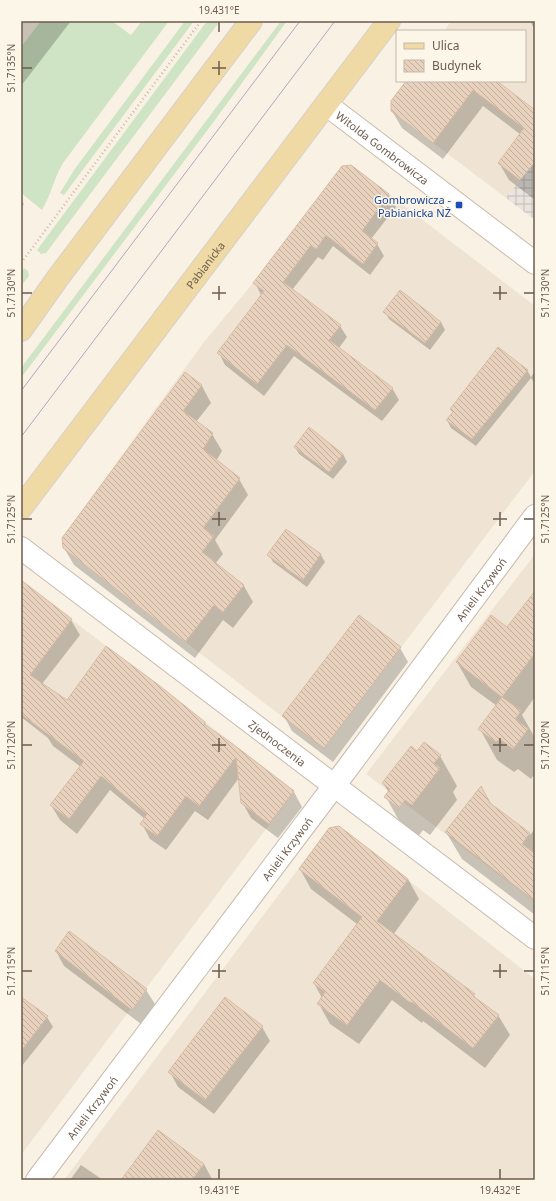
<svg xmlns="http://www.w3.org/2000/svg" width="556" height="1201" viewBox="0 0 556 1201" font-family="'Noto Sans',sans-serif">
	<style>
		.residential { fill: #efe4d3 }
		.industrial { fill: url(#industrial-grid) }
		.grass { fill: #cfe4c4 }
		.shadow { fill: #0003 }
		.building { fill: url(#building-back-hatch); stroke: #dabca2 }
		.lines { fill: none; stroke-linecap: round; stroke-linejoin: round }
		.minor-casing { stroke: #c8baac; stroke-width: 24 }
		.primary-casing { stroke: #d6d1cd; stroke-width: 24 }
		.path { stroke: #ceb7a3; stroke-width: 2.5; stroke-dasharray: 1 3; stroke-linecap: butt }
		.minor { stroke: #fff; stroke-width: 22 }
		.primary { stroke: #efd9a4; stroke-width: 22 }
		.tram { stroke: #b5a4c0; stroke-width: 1 }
		.ticks { fill: none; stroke: #6d5b4d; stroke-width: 1.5 }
		.transit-dot { fill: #1a4fb4; stroke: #fcf6e9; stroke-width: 1.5 }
		.labels { text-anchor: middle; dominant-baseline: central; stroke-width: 3; stroke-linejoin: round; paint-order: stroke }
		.street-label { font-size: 11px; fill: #6d5b4d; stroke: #fcf6e9 }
		.transit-label { font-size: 11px; fill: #164399; stroke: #fcf6e9; text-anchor: end }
		.neatline { fill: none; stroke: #6d5b4d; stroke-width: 1.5 }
		.ticks-label { font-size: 10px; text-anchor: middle; fill: #6d5b4d }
	</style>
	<defs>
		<pattern id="industrial-grid" width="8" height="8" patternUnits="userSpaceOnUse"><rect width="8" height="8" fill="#e9e4de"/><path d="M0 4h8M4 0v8" fill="none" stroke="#c1bcb6"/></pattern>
		<pattern id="building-back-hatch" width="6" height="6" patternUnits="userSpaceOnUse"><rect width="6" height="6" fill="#e8d2bd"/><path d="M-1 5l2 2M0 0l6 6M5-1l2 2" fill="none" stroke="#c0ad9c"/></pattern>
	</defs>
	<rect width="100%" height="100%" fill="#f9f2e4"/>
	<path class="residential" d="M451,21H535V160L506,198L391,111V101L406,81H525V31H444Z
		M351,165L535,306V471L324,749L64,548L62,538L204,342L253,283L342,166Z
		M535,554V902L366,774Z
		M32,589L290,787V797L21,1155V592Z
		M339,826L535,979V1180H64L329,828Z"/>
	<path class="industrial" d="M535,160V220L506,198Z"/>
	<path class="grass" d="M41,21H112L131,35L142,21H169L63,163C54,178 51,195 42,210L21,193V47Z
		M185,21H194L64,195L60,193L74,170Z
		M207,21H220L46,253L41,254L37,250Z
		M281,21H287L215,120L21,378V368Z
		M24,268L28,271L29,276L21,286V272Z"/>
	<path class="shadow" d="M21,21H71L21,86Z
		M530,21H535V30Z
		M407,81H495L535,111V200L509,180L499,163L521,135L483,106L443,159L402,128L392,111Z
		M351,166L389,195L396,207L371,239L377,244L384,256L370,275L333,246L323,260L318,257L292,290L340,326L347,337L339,348L392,388L399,400L382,421L294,356L264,396L225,365L219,353L261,295L255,283Z
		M21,199L24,204L21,208Z
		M385,312L441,322L445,330L430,350L389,319Z
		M527,370L531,377L535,371V384L531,378L476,446L451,428L447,420L453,412Z
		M185,373L202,386L211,403L196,422L212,434L222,451L216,461L239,479L248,495L215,540L223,554L215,564L244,586L253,602L233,628L223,620L195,658L74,565L64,548Z
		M309,429L343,454L347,462L333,479L299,454L295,447Z
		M287,530L321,555L325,562L307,587L273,562L269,555Z
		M32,590L71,620L80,635L42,684L67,701L159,687L205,723L207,727L234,746L294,792L302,807L278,838L251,818L242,802L239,778L208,820L195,811L166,850L150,839L142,824L145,819L110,790L77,834L60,820L51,805L81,767L53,746L48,738L21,717V594Z
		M535,604V697L522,715L535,738V773L531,779L518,769L514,772L497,760L480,729L497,706L471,687L457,662L507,629Z
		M400,648L408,662L333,762L292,731L284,716Z
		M417,753L440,756L457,786L453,792L457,800L430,835L423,830L417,838L403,828L386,797L389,793L383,783Z
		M481,787L492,805L530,835L535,829V915L462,859L446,832Z
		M300,869L408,879L419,899L393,935L474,995L477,1000L498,1015L510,1035L485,1068L423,1021L422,1023L392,1000L359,1044L330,1024L319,1004L322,998L314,983L357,924L311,889Z
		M70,932L146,990L155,1004L141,1024L64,966L56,951Z
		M21,998L47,1017L53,1027L21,1067Z
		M262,1027L270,1041L214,1114L178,1087L170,1072Z
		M204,1164L212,1179L211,1180H123Z
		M81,1165L103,1180H70Z"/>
	<path class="building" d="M406,81H497L535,110V162L520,180L498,163L524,128L473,90L433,143L391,111V101Z
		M351,165L389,194L362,231L378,243L363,264L326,235L316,249L311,245L283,282L341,325L329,340L393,388L375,410L287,345L257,384L217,353L264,291L253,283L342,166Z
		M400,290L441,322L425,343L383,312Z
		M498,347L528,370L472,439L446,420L453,412L450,409Z
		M185,372L202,385L183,411L213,433L203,449L240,478L203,528L214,536L202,552L244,585L223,612L214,605L185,642L63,548L62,538Z
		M309,427L343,454L329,472L294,447Z
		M286,529L321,554L303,580L267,555Z
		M21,580L72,619L30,675L67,700L106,646L160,686L205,722L204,724L234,745L294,791L269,824L241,803L236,757L199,806L186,796L157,836L140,824L147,814L101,776L69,819L50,805L84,761L21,714Z
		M535,591V653L502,697L456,662L491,615L507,627Z
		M359,615L401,647L324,748L282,716Z
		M502,697L521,711L515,719L528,729L513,749L500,739L496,742L478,729Z
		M424,742L441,755L434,763L440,768L412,805L405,800L399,808L384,797L390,789L382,783L411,746L417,751Z
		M481,786L490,803L530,833L522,844L535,854V901L445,832Z
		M339,826L408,879L377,921L475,994L473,996L499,1015L473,1048L412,1002L411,1003L380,980L347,1025L317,1004L325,992L313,983L362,917L299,869L329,828Z
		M69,931L147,989L132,1010L55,951Z
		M21,997L48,1016L21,1051Z
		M225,997L263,1026L205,1100L168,1072Z
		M158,1130L204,1164L192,1180H121Z"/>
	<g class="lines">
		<g class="minor-casing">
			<g id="minor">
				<path id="s1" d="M327,105L535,263"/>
				<path id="s2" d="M21,548L535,938"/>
				<path id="s3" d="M37,1180L346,770L535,516"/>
			</g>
		</g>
		<g class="primary-casing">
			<g id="primary">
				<path d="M21,330L57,279L251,21"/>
				<path id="s4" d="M21,508L389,21"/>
			</g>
		</g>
		<path class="path" d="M21,263L201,21"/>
		<use href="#minor" class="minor"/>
		<use href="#primary" class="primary"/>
		<path class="tram" d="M21,391L300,21
			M21,437L335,21"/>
	</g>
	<path class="ticks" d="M219,22V32M219,61V75M22,68H32M212,68H226M219,286V300M500,286V300M22,293H32M212,293H226M493,293H507M524,293H534M219,512V526M500,512V526M22,519H32M212,519H226M493,519H507M524,519H534M219,738V752M500,738V752M22,745H32M212,745H226M493,745H507M524,745H534M219,964V978M500,964V978M22,971H32M212,971H226M493,971H507M524,971H534M219,1169V1179M500,1169V1179"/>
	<rect class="transit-dot" x="455" y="201" width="8" height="8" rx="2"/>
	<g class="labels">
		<g class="street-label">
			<text stroke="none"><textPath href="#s1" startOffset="70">Witolda Gombrowicza</textPath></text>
			<text stroke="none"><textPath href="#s4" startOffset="305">Pabianicka</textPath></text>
			<text stroke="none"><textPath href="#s3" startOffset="739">Anieli Krzywoń</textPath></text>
			<text stroke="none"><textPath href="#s2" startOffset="322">Zjednoczenia</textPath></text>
			<text stroke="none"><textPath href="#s3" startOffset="415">Anieli Krzywoń</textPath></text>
			<text stroke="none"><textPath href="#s3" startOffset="91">Anieli Krzywoń</textPath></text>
		</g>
		<g class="transit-label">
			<text x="451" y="199">Gombrowicza -<tspan x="451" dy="13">Pabianicka NŻ</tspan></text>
		</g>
	</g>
	<rect width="556" height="1201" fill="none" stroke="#fcf6e9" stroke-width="44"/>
	<rect x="396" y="30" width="130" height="52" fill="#fcf6e9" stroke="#c3b8ab"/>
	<rect x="404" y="43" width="20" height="6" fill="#efd9a4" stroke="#c3b8ab"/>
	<text x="432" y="50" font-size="12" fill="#6d5b4d">Ulica</text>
	<rect x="404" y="60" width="20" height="12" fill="url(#building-back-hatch)" stroke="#c3b8ab"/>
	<text x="432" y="70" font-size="12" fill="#6d5b4d">Budynek</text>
	<rect x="22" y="22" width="512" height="1157" class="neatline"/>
	<g class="ticks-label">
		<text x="219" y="14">19.431°E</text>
		<text transform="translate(11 68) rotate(-90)" y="4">51.7135°N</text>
		<text transform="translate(11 293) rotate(-90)" y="4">51.7130°N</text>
		<text transform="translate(545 293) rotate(-90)" y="4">51.7130°N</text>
		<text transform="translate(11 519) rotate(-90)" y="4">51.7125°N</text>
		<text transform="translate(545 519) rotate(-90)" y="4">51.7125°N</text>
		<text transform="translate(11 745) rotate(-90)" y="4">51.7120°N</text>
		<text transform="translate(545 745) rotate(-90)" y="4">51.7120°N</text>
		<text transform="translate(11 971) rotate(-90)" y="4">51.7115°N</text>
		<text transform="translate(545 971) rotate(-90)" y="4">51.7115°N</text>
		<text x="219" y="1194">19.431°E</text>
		<text x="500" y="1194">19.432°E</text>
	</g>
</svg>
